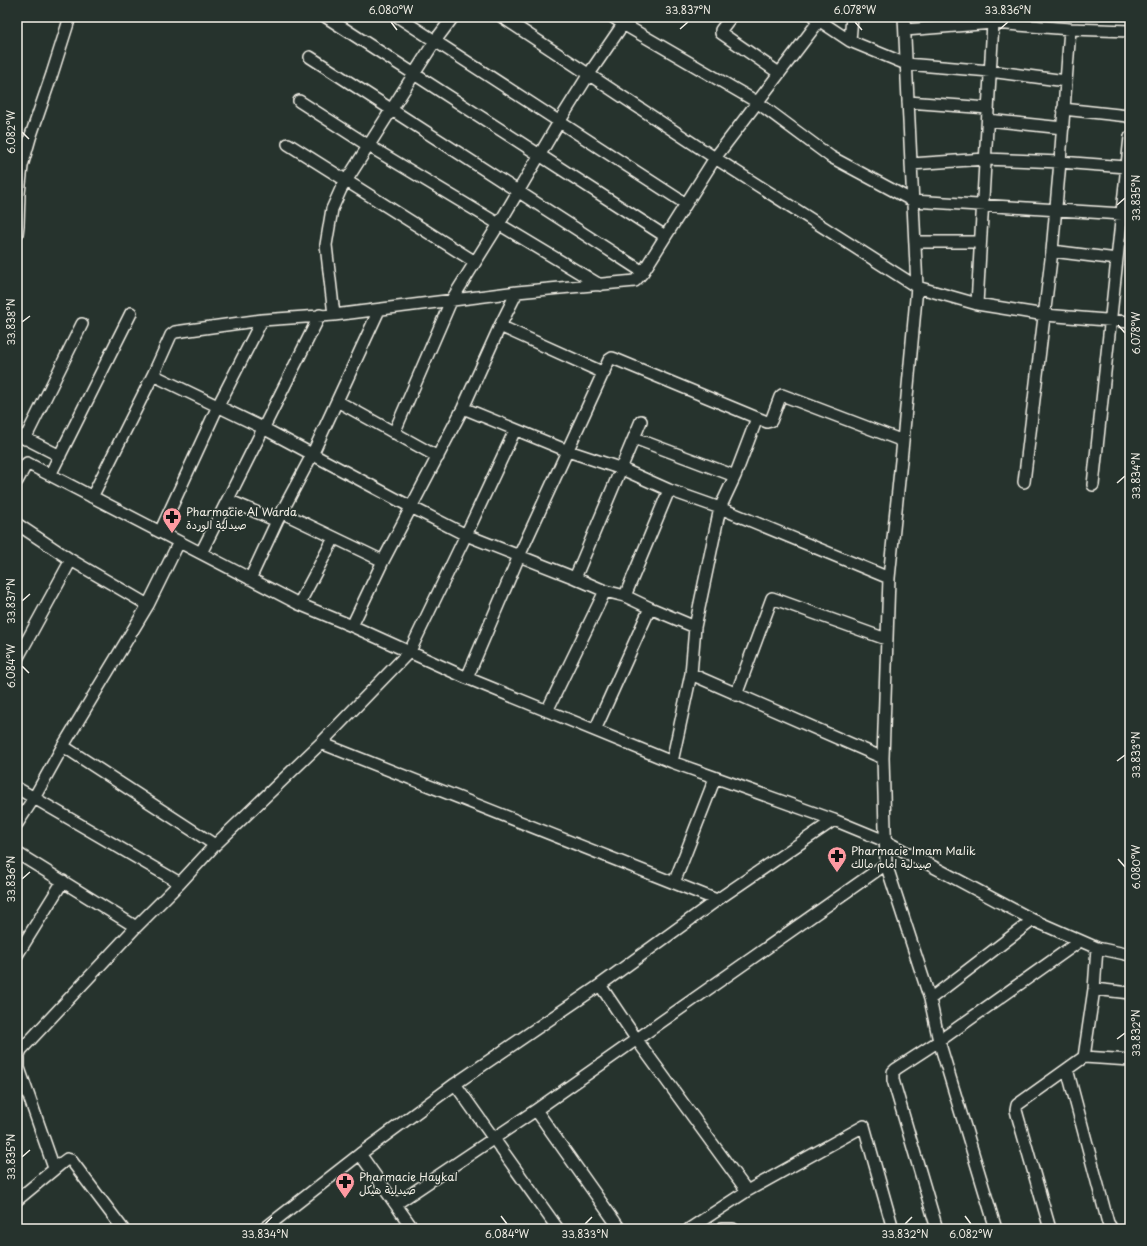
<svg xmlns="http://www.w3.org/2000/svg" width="1147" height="1246" viewBox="0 0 1147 1246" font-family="'Playpen Sans','Playpen Sans Arabic',sans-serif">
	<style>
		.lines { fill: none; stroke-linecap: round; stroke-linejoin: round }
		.minor-casing { stroke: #f4f1e8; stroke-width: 14 }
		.minor { stroke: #26332d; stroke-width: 11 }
		.ticks { fill: none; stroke: #f4f1e8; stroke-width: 1.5 }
		.labels { text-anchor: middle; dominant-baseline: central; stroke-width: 3; stroke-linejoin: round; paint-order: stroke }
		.poi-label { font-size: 11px; fill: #f4f1e8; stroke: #26332d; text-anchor: start }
		.neatline { fill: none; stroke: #f4f1e8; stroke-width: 1.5 }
		.ticks-label { font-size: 10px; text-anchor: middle; fill: #f4f1e8 }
	</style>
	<rect width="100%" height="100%" fill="#26332d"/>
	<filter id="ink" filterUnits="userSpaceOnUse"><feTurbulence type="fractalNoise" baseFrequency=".025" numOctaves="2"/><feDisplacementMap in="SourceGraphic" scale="8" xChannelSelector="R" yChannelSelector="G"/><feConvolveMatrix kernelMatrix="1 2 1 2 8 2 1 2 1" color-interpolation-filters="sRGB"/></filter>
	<g filter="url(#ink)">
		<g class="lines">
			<g class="minor-casing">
				<path id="minor" d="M326,17L665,236
					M398,17L686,204
					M502,17L715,158L917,287L977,304L1045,315L1130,322
					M613,17L623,24L757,102L831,157L913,201L1122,214
					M731,17L721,30V33L779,73
					M814,17L850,41L906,64L990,71L1066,81
					M904,17L917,287L903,441L889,578L883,758L886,864L930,999L939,1041L996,1229
					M905,30L993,23L1070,29L1130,31
					M850,41L852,17
					M310,57L643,272
					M299,101L369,146L600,285
					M908,102L988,108
					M1063,109L1128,116L1130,118
					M988,120L1063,128
					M288,144L475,262
					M911,164L985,159L1060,162L1126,167
					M17,234L18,225L19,194L22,166L30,138L52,74L70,17
					M915,242H980
					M1052,251L1117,259
					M977,304L993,23
					M334,315L326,245L332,209L341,189L435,41L453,17
					M500,326L604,373
					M153,375L263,428L411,507L466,535L575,578L605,591L625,596L650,608L695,627
					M337,401L438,457
					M463,408L568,451L622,469L669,490L720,508L889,578
					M394,433L451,301L499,224L559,122L589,74L628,17
					M17,434L60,456
					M634,438L735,476
					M25,439L82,324
					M50,475L131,313
					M17,481L27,463L299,604L352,626L467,678L672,762L834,820L885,841L1033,920L1097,948L1130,955
					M1024,482L1052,251L1060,162L1070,29
					M1093,485L1130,137
					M92,497L153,375L171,335L175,332L262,320L334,315L517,292L635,281L643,272L715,158L819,21
					M228,500L277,521
					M281,512L383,561
					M17,524L71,560L148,605
					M160,532L218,406L262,320
					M201,553L320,315
					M575,578L641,421
					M250,579L277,521L312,455L379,310
					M625,596L669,490
					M299,604L334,538
					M352,626L383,561L463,408L500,326L517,292
					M17,659L71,560
					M691,674L883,758
					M467,678L519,556L609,360L612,358L615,359L767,422L771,421L780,397L782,395L903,441
					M736,695L772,598L886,639
					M547,711L605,591
					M595,730L650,608
					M321,743L717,900
					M63,746L215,845
					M672,762L691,674L695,627L720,508L735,476L757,418
					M17,788L180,883
					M17,824L34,798L63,746L148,605L179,542
					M17,853L136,927
					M674,883L715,778
					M17,955L63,881
					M600,985L637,1040L747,1191
					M1094,989L1130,993
					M930,999L1033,920
					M1084,1057L1094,989L1097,948
					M1067,1069L1108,1223L1112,1229
					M455,1084L558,1229
					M536,1110L620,1229
					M360,1154L413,1229
					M54,1168L19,1068V1055L21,1050L136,927L180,883L215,845L321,743L410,651L466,535L515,430
					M17,1200L63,1162L67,1159L71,1160L123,1229
					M396,1204L536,1110L886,864
					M264,1229L360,1154L455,1084L600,985L717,900L834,820
					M689,1229L747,1191L864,1126L893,1229
					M721,1229H733
					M937,1229L893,1080V1072L896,1069L939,1041L1080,941
					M1050,1229L1017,1114L1016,1110L1017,1105L1084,1057L1130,1060"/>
			</g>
			<use href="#minor" class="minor"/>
		</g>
	</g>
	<path class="ticks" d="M391,22L397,30M855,22L862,30M680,29L688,22M1000,29L1008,22M22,132L29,139M1117,205L1125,198M22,322L30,316M1118,325L1125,333M1117,483L1125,476M22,601L30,594M22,666L29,673M1117,761L1125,755M1118,859L1125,867M22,879L30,872M1117,1039L1125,1033M22,1157L30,1150M501,1216L507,1224M965,1216L971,1224M265,1224L272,1217M585,1224L592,1217M905,1224L912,1217"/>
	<defs>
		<g id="pharmacy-pin" transform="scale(1)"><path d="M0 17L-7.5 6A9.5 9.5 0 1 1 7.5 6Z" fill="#ff9aa2" stroke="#26332d"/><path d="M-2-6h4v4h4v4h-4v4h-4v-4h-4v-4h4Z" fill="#111"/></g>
	</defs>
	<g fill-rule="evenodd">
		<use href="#pharmacy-pin" x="172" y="517"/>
		<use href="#pharmacy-pin" x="837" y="856"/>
		<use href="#pharmacy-pin" x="345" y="1182"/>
	</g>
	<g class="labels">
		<g class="poi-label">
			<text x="186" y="511">Pharmacie Al Warda<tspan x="186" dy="13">صيدلية الوردة</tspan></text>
			<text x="851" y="850">Pharmacie Imam Malik<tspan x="851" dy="13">صيدلية امام مالك</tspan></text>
			<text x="359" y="1176">Pharmacie Haykal<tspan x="359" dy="13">صيدلية هيكل</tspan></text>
		</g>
	</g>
	<rect width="1147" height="1246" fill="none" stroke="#26332d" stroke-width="44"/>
	<rect x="22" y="22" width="1103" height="1202" class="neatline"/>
	<g class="ticks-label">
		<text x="391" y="14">6.080°W</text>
		<text x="688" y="14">33.837°N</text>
		<text x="855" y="14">6.078°W</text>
		<text x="1008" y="14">33.836°N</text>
		<text transform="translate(11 132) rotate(-90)" y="4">6.082°W</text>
		<text transform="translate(1136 198) rotate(-90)" y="4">33.835°N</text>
		<text transform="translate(11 322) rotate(-90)" y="4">33.838°N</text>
		<text transform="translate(1136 333) rotate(-90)" y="4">6.078°W</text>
		<text transform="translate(1136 476) rotate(-90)" y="4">33.834°N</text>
		<text transform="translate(11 601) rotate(-90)" y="4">33.837°N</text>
		<text transform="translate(11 666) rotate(-90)" y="4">6.084°W</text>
		<text transform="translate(1136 755) rotate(-90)" y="4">33.833°N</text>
		<text transform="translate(1136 867) rotate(-90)" y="4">6.080°W</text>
		<text transform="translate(11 879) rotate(-90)" y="4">33.836°N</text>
		<text transform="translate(1136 1033) rotate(-90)" y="4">33.832°N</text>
		<text transform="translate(11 1157) rotate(-90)" y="4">33.835°N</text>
		<text x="265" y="1238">33.834°N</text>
		<text x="507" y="1238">6.084°W</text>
		<text x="585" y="1238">33.833°N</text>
		<text x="905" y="1238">33.832°N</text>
		<text x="971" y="1238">6.082°W</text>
	</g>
</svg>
